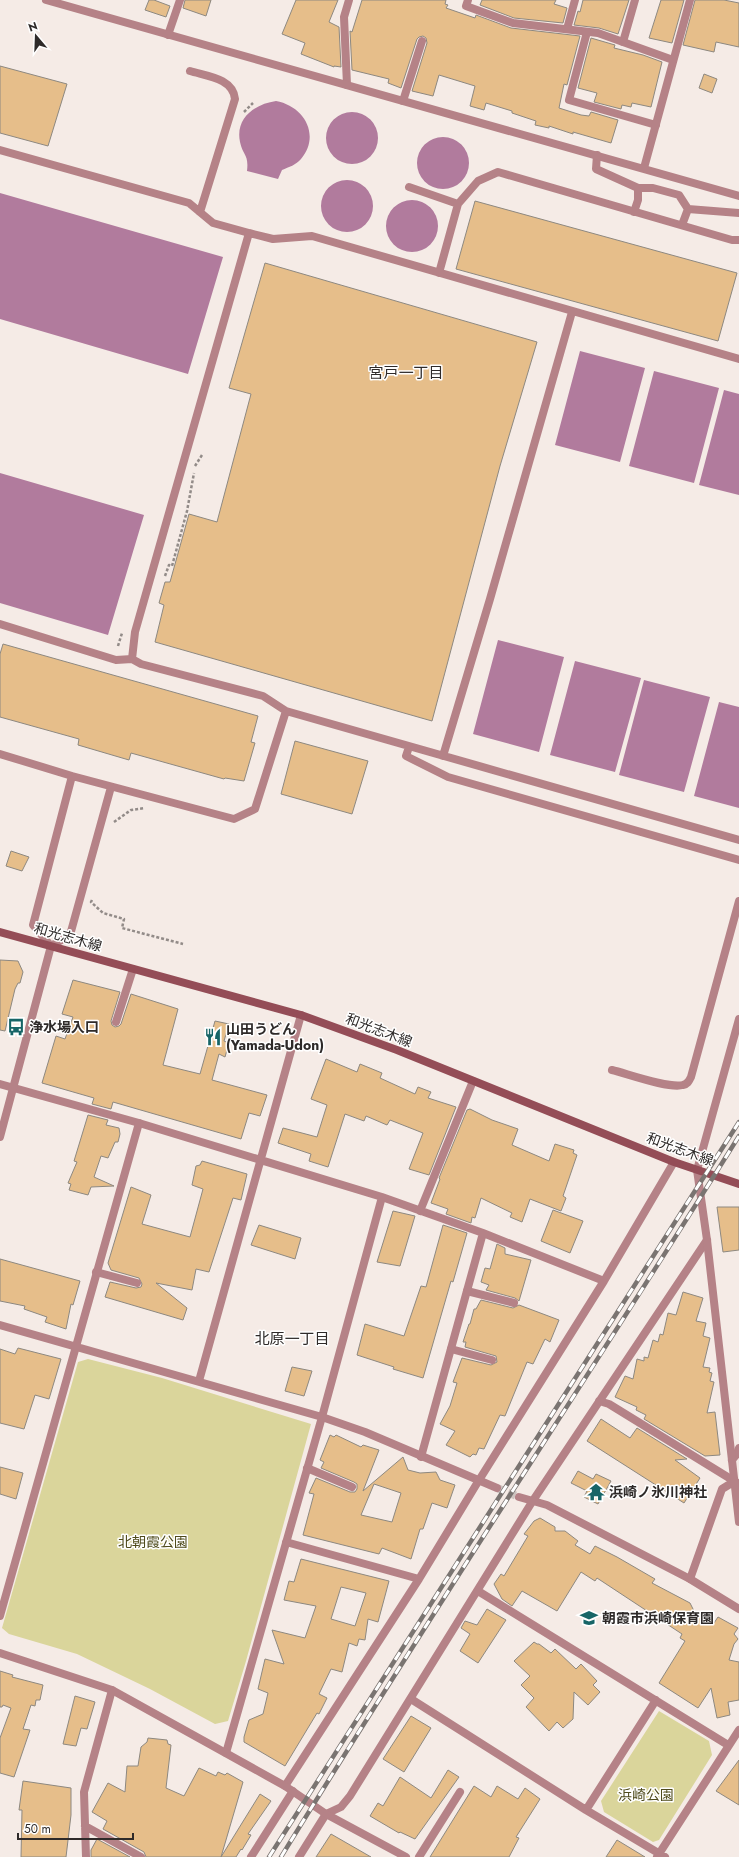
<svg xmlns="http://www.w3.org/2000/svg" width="739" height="1857" viewBox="0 0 739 1857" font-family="Jost,'Noto Sans JP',sans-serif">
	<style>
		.green { fill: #dad59b }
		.water { fill: #b17b9d }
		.building { fill: #e6be8a; stroke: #8d8880; fill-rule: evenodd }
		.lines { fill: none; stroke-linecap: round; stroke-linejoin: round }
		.tertiary-tunnel { stroke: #cdc4c0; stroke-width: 8; stroke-dasharray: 8 4; stroke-linecap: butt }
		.path { stroke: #928b88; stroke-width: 2.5; stroke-dasharray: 3 2; stroke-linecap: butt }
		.service { stroke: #b58287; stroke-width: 8 }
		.minor { stroke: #b58287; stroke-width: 8 }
		.tertiary { stroke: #b58287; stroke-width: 8 }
		.secondary { stroke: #944d57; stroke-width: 8 }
		.rail-casing { stroke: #7a7471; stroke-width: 4.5 }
		.rail { stroke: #fff; stroke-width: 3; stroke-dasharray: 9; stroke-linecap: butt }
		.labels { text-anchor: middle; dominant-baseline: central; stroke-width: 3; stroke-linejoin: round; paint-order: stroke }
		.street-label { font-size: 14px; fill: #2e2a29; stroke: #fff }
		.poi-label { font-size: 14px; font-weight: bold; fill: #2e2a29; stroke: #fff; text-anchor: start }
		.park-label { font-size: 14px; fill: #4f4b1c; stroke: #fff }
		.neighbourhood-label { font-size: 15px; fill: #2e2a29; stroke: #fff }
	</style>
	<rect width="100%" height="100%" fill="#f5ebe6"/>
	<path class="green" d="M88,1359L162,1378L311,1424L246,1661L228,1721L215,1724L150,1689L77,1654L9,1634L2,1628L78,1362Z
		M659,1711L709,1741L712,1755L659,1840L653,1842L604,1812L601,1801Z"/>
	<path class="water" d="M276,101C304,106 321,135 301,159C296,165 289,167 282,170L278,179L247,171C249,154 243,156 240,142C235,118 255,104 276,101Z
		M326 138a26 26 0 1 1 52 0a26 26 0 1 1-52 0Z
		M417 163a26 26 0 1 1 52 0a26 26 0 1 1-52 0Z
		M321 206a26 26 0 1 1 52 0a26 26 0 1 1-52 0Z
		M0,193L223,257L188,374L0,319Z
		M386 226a26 26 0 1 1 52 0a26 26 0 1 1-52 0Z
		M580,351L645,368L620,462L555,445Z
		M654,371L719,388L694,483L629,466Z
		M724,390L739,394V495L699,485Z
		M0,473L144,515L108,635L0,603Z
		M498,640L564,657L539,752L473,734Z
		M575,661L641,678L615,772L550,755Z
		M644,680L710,697L684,792L619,775Z
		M719,702L739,707V808L694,796Z"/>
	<path class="building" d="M149,0H154L170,6L166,17L145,10Z
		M185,0H211L206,16L183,8Z
		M296,0H338L329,22L339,27L341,67L334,66V67L301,54L305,43L282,34Z
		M362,0H446L445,4L448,5L446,8L475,18L476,15L511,28L580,36L567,85L564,84L559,108L581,115L589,116L591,112L618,120L611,143L573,132V134L549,126V128L535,125L536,121L512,113V111L486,103L484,110L470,106L475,86L439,75L433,96L412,91L427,43L426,38L423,36L419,37L417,39L401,88L388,83L389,79L352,70L350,31L352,32Z
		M482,0H556L554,4L567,8L563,23L514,18L480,5Z
		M583,0H629L618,34L599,28L574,25L578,11L580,12Z
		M661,0H684L672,43L649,38Z
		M695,0H724L739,3V47L716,42L714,52L683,45Z
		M591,38L615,45L614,48L643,55L662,62L651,107L632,103L631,107L622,105L621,109L594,102L597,93L578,88Z
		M0,66L67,84L48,146L0,133Z
		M704,74L717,79L712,93L699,88Z
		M475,201L737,273L718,341L456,269Z
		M265,263L537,342L500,466L432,721L155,642L164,605L159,603L165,582H170L189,514L217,522L251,394L229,388Z
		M3,644L258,716L251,742L255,743L244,781L225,778L224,779L131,753L129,760L78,745L79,739L0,717V654Z
		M295,741L368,761L352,814L281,794Z
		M11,851L29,857L22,871L6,866Z
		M0,960L18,961L23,972L20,983H18L15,989L5,1031L0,1030Z
		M73,980L120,992L111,1021L112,1025L115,1027L119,1026L121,1024L131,994L178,1009L163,1065L200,1074L215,1021L229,1024L224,1041L229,1043L225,1057L219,1054L212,1080L267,1095L260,1116L249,1113L241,1139L113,1102L111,1109L92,1104L94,1098L42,1083L56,1036L65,1039L73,1017L62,1014Z
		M326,1059L357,1072L360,1064L382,1073L380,1078L415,1094L418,1087L431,1092L428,1098L456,1107L429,1175L409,1169L423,1133L390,1120L387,1125L366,1116L364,1121L345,1114L328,1167L309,1161L311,1154L278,1143L283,1128L317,1137L327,1105L311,1099Z
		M470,1109L492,1120L518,1129L512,1145L549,1161L555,1144L574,1150L573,1153L577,1155L563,1196L566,1198L561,1211L530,1199L522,1222L510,1217L512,1213L481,1198L475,1218L472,1217L471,1223L446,1214L448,1209L431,1203L440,1179L439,1178L467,1110Z
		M88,1115L108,1120L106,1125L119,1128L120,1134L118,1142H115L108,1158L101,1156L94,1177L114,1186L91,1187L88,1195L69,1190L71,1184L68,1183L77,1162L74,1161Z
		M202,1161L247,1174L241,1200L233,1198L209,1272L196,1269L192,1290L156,1283L187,1308L183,1320L105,1297L110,1282L136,1288L141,1287L142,1284L139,1278L111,1270L108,1263L131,1187L151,1195L142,1224L190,1237L203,1189L192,1185L196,1166L200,1165Z
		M717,1207H739V1250L723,1252Z
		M553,1210L583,1221L570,1253L541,1241Z
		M393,1211L415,1216L400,1266L377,1262Z
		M259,1225L301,1238L295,1259L251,1245Z
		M443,1225L467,1233L453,1282L451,1281L423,1378L393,1369L394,1367L357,1355L365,1324L404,1336L421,1286L426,1287Z
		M497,1244L505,1248V1254L531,1260L519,1301L515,1298L486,1290L489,1285L481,1282L485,1268L490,1269Z
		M0,1259L80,1281L73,1305L71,1304L66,1329L45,1322L47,1317L24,1309L25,1306L0,1301Z
		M683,1292L703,1298L696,1321L706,1323L703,1336L710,1338L703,1367L710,1368L709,1372L712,1373L710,1381L714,1382L707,1413L715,1412L720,1455L705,1456L644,1419L646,1415L636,1410L637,1407L615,1397L625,1376L633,1379L637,1359L644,1361V1357L648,1358L653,1340L658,1342L660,1334L663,1335L668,1313L676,1315Z
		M481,1300L513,1308L519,1305L559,1320L550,1342L545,1339L533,1364L527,1362L505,1416L500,1415L484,1449L479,1448L476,1455L473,1454L470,1457L446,1445L455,1431L440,1424L450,1406L457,1383L453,1382L462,1358L491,1365L497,1362L496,1356L465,1347L466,1342H463L469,1324H470L474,1309H476Z
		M18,1348L61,1359L49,1399L35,1395L24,1429L0,1423V1349L15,1354Z
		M292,1367L312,1371L304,1396L285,1391Z
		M601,1419L630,1438L637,1428L687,1459L675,1460L700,1478L684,1503L587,1441Z
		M330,1435L334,1437L336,1435L361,1447L363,1445L379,1450L363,1491L403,1457L408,1470L420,1473L436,1472L440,1480L455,1485L447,1508L432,1503L423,1529H420L411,1559L382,1548L379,1554L303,1535L314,1494L309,1493L316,1478L350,1492H355L357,1489V1484L354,1482L321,1468L324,1462L320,1460ZM374,1484L401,1493L392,1522L361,1515Z
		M0,1467L23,1473L16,1499L0,1494Z
		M578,1471L593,1479L596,1474L611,1481L598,1504L584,1497L587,1491L571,1483Z
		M540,1518L555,1527V1531H565L578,1541L575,1545L590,1554L595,1546L617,1557L655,1579L652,1583L690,1603L694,1611L714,1623L718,1617L738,1628L734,1634L738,1639L734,1644L729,1660L739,1662V1700L728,1702L730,1715L717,1718L711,1688L698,1708L659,1683L685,1641L680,1638L682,1634L597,1578L595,1581L581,1572L557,1611L522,1591L512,1606L502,1599L494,1584L501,1574L504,1576L528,1536L524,1534L534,1521Z
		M301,1559L389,1581L378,1622L368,1619L365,1640L359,1639L357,1646L349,1643L342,1672L331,1669L319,1694L327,1698L319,1714L317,1713L285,1766L244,1742V1737L249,1720L263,1714L268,1693L258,1689L265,1659L284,1664L272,1630L305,1638L316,1606L284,1600L289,1581L294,1582ZM341,1587L366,1593L355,1626L331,1619Z
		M487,1609L506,1620L478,1663L460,1651L470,1634L461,1628L465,1621L477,1625Z
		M534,1642L537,1644H539L551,1653L555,1649L576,1669L581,1664L597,1681L593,1685L600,1692L588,1705L574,1692L573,1719L563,1728L557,1722L549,1731L526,1707L534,1698L521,1685L530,1676L514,1661Z
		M0,1671L13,1675L12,1677L43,1685L40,1700H36L35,1706L31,1705L23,1729L30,1730L14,1777L0,1773V1738L11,1708L3,1705L2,1707H0Z
		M75,1696L95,1702L87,1729L81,1728L76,1746L63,1744Z
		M411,1716L431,1728L404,1772L383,1759Z
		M148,1738L167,1740L168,1744L171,1745L166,1788L184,1796L199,1768L216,1776L218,1772L225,1775L227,1773L243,1782L221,1857H146L144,1852L103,1829L107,1821L92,1812L108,1783L125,1792L127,1766H138L141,1747L147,1742Z
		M739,1760V1805L716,1791Z
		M448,1770L459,1777L415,1839L400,1832L399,1833L370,1816L378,1803L383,1806L400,1777L431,1798Z
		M23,1781L71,1788V1815L66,1857H21L22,1810H19Z
		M474,1786L491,1797L497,1786L518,1799L525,1788L540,1799L516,1837L519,1838L509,1857H430Z
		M260,1794L271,1801L248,1834L251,1835L242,1850L241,1849L236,1857H221Z
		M331,1834L371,1857H316Z
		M97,1839L130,1857H91V1850Z
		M617,1840L645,1857H606Z"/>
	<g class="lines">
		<path class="tertiary-tunnel" d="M497,1488L519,1497"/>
		<path class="path" d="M244,112L253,103
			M195,466L202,455
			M165,576L169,565L172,566L187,511L194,473
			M118,646L122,633
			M114,822L131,810L145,808
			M92,900L91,902L103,913L124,919L122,928L183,944"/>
		<path class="service" d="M567,29L575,0
			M587,32L569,100L656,125
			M168,35L180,0
			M623,42L635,0
			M190,71C206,76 233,78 235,99L200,212
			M403,101L422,41
			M0,150L189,203L213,223L249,233L273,239L312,236L739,359
			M597,155L596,169L638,188V200L634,212
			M409,187L458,204L439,273
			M638,188H653L679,195L688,209
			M458,204L478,181L498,172L732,240H739
			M682,225L688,209L739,213
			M0,624L116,660L132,659L141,664L263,696L286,711L739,840
			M132,659L135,632L249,233
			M409,747L406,756L448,777L739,860
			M0,754L72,776L33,925L51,946L70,935L111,787
			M443,756L490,599L572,312
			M72,776L234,819L255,809L286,711
			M116,1022L133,969
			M612,1070C628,1074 669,1089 683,1085C688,1084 689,1081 691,1077L739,901
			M96,1272L137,1283
			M467,1291L514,1303
			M451,1349L492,1360
			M732,1460L737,1454L739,1448
			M307,1468L352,1487"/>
		<path class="minor" d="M468,0L466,6L513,23L598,33L673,60
			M347,85L344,17L349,0
			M644,168L690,0
			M0,1084L139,1123L382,1197L483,1233L604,1281
			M420,1211L473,1081
			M199,1381L301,1015
			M599,1401L609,1404L739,1484
			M421,1457L483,1233
			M286,1542L419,1579
			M690,1579L722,1489L735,1481
			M478,1591L728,1745
			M411,1699L586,1810L665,1857
			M226,1753L322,1417L382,1197
			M285,1786L419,1579L476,1485L604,1281L674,1162
			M586,1810L656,1700
			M85,1826L141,1857
			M86,1857L84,1792L112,1690
			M251,1857L293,1791
			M299,1857L326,1814L341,1807L350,1796L532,1502L707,1240
			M419,1857L460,1792
			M657,1857L739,1730"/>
		<path class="tertiary" d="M46,0L739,196
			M739,1019L697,1170L707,1240L739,1522
			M0,1137L51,946
			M0,1325L322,1417L365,1432L497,1488
			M519,1497L547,1505L690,1579L739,1609
			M0,1616L139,1123
			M0,1653L112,1690L285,1786L326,1814L406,1857"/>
		<path class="secondary" d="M0,932L301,1015L397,1050L674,1162L739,1184"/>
		<g class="rail-casing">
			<path id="rail" d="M269,1857L739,1122
				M281,1857C430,1614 588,1378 739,1136"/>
		</g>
		<use href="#rail" class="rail"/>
	</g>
	<defs>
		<g id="bus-bare" transform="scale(1.38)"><path d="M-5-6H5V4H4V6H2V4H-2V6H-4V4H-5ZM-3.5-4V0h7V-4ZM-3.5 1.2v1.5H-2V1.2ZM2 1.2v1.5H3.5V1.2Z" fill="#176567" stroke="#fff" stroke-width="2.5" paint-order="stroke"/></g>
		<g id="restaurant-bare" transform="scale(1.38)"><path d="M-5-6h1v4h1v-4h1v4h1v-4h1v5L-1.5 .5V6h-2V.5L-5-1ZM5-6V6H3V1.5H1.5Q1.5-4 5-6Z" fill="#176567" stroke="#fff" stroke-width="2.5" paint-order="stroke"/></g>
		<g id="temple-bare" transform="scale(1.38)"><path d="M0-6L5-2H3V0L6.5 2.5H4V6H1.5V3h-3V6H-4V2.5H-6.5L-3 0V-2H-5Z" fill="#176567" stroke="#fff" stroke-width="2.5" paint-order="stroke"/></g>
		<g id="school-bare" transform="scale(1.38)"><path d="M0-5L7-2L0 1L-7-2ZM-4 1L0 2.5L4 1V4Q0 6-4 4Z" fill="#176567" stroke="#fff" stroke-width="2.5" paint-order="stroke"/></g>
	</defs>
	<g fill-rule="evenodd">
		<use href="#bus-bare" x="16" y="1027"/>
		<use href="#restaurant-bare" x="213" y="1037"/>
		<use href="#temple-bare" x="596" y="1492"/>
		<use href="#school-bare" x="589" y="1618"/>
	</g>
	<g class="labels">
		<g class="street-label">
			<text transform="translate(68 937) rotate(16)">和光志木線</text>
			<text transform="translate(379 1030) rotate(21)">和光志木線</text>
			<text transform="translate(680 1149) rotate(20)">和光志木線</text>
		</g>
		<g class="poi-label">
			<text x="29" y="1027">浄水場入口</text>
			<text x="226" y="1029">山田うどん<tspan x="226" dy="16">(Yamada-Udon)</tspan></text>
			<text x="609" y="1492">浜崎ノ氷川神社</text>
			<text x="602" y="1618">朝霞市浜崎保育園</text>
		</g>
		<g class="park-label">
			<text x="153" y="1542">北朝霞公園</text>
			<text x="646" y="1795">浜崎公園</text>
		</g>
		<g class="neighbourhood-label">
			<text x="406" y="373">宮戸一丁目</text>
			<text x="292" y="1339">北原一丁目</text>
		</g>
	</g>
	<g transform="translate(36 36) rotate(341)" stroke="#ffffff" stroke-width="3" paint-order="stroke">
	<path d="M0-3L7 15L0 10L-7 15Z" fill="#2e2a29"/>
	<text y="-6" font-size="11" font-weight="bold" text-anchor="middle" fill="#2e2a29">N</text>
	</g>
	<path d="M18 1833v6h115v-6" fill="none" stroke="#2e2a29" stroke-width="2"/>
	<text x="24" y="1833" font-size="12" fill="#2e2a29" stroke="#ffffff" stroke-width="3" paint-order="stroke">50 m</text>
</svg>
